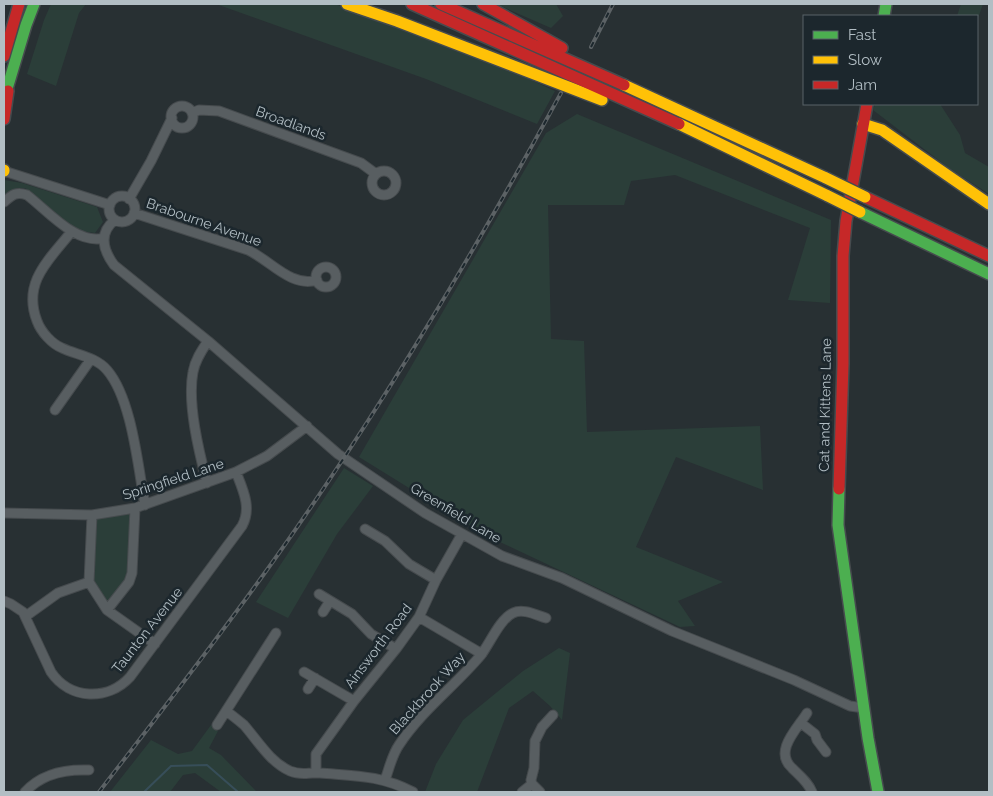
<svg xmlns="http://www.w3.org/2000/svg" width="993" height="796" viewBox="0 0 993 796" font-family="Raleway,sans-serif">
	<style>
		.green { fill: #2b3e39 }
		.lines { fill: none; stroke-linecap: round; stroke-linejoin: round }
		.stream { stroke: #374e59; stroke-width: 2 }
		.street-casing { stroke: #464b4e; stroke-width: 11 }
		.fast-casing { stroke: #464b4e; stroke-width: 14 }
		.slow-casing { stroke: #464b4e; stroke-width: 14 }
		.jam-casing { stroke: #464b4e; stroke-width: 14 }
		.street { stroke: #585e61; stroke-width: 9 }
		.fast { stroke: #4caf50; stroke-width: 11 }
		.slow { stroke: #ffc107; stroke-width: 11 }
		.jam { stroke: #c62828; stroke-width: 11 }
		.rail-casing { stroke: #5c6265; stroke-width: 4 }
		.rail { stroke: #1c272d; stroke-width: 2; stroke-dasharray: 5.5; stroke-linecap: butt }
		.slow-bridge-casing { stroke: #454b4f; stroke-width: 14; stroke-linecap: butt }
		.slow-bridge { stroke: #ffc107; stroke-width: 11 }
		.labels { text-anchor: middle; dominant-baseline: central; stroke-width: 5; stroke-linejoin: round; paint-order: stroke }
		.street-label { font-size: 14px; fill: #b2bec4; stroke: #1c272d }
	</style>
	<rect width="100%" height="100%" fill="#283033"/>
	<path class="green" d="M51,4H86L79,13L56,86L27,74L44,20Z
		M216,4H335L501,66L555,91L537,124L426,79Z
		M496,4H556L563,16L551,28Z
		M961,4H983L977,21V16H957Z
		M875,104H940L960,135L965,153L989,167V194L950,169L873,110Z
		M577,114L831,220L830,303L788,300L810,228L675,175L631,181L624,205H548L551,339L584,341L587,432L760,426L763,490L676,457L636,547L723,582L678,601L695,626L680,627L485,535L359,457L546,133Z
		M4,180L22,183L97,207L103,222L95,233L73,230L25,188H16L4,199Z
		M344,468L373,486L337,534L288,618L256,602Z
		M135,513L128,581L108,606L91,581L95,519Z
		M559,648L570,653L562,720L550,706L533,691L509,708L477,792H425L436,764L463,720L523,671Z
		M211,725L218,731L209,748L221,755L257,792H221L195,773L183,775L170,792H110L151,740L178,754L192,751Z"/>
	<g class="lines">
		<path class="stream" d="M144,792L171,766L207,765L238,792"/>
		<g class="street-casing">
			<path id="street" d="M171 117a11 11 0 1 1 22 0a11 11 0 1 1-22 0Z
				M192,113L199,110L219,111L361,163L376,174
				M4,171L110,205
				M372 183a12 12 0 1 1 24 0a12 12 0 1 1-24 0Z
				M109 209a13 13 0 1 1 26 0a13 13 0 1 1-26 0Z
				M129,199L151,161L172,118
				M4,202C12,195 16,191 27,195C48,211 76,245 104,238
				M134,213L248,250C270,260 291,288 317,280
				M115,220C98,233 103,250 114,265L208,341L338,454L425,513L502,556L562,578L672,631L794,680L850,706L864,708
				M72,231C49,260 22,282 37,321C41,332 52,344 62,348C77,355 96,357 107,370C132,399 138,467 145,505
				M316 277a10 10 0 1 1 20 0a10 10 0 1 1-20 0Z
				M55,410L91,359
				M207,483C199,452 187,403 193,372C195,360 202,350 208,341
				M4,513L92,515L135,508L236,472L267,456L307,426
				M92,515L89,582L107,610L155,644
				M365,529L385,541L409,564L436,580
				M319,594L352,614L371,634L396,649
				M4,601L11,604L23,612L51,672C70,700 108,701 130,677L242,526C252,508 243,490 236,472
				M107,610L129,582L132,573L135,508
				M323,612L330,601
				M26,616L58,593L89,582
				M419,617L482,654
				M304,672L354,701
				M308,689L315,678
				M226,711C232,715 238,720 244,725C258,741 270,762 290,771C302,776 308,772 320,773C355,776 380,775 413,792
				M807,713C798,728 773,751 792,768C800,776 808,782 812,792
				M801,723L815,734L817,740L826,752
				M217,725L276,633
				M316,773V754L354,701L396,649L419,617L436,580L462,534
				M385,780C389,769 392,755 399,745C421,711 455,686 481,655C490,643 500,619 513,613C523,608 536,615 546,618
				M25,792C42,773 65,769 89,770
				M522,792L532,784
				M540,792L532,784L531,780L534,768L535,741L542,727L553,715"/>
		</g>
		<g class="fast-casing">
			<path id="fast" d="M884,16L886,4
				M4,99L26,25L34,4
				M860,212L989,274
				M839,489L838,525L868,738L878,792"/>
		</g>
		<g class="slow-casing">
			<path id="slow" d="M347,4L397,21L602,100
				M624,85L826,178
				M679,124L828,196
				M863,124L882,130L989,204
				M4,170V171"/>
		</g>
		<g class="jam-casing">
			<path id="jam" d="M412,4L679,124
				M441,4L624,85
				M483,4L562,48
				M4,56L19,4
				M4,119L8,91
				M865,197L989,256
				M839,489L843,364V256L846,221L867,104"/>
		</g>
		<use href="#street" class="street"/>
		<use href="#fast" class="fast"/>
		<use href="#slow" class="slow"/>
		<use href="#jam" class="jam"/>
		<g class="rail-casing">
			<path id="rail" d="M591,47L613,4
				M99,792C160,713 221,635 279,553C383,406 475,251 561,93"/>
		</g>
		<use href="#rail" class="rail"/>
		<g class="slow-bridge-casing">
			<path id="slow-bridge" d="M826,178L865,197
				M828,196L860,212"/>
		</g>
		<use href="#slow-bridge" class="slow-bridge"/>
	</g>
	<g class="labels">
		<g class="street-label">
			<text transform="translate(291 123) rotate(20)">Broadlands</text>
			<text transform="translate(204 222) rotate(19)">Brabourne Avenue</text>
			<text transform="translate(825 405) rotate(-89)">Cat and Kittens Lane</text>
			<text transform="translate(173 479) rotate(-18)">Springfield Lane</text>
			<text transform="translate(456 513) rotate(31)">Greenfield Lane</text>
			<text transform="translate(147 630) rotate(-52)">Taunton Avenue</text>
			<text transform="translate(378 646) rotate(-53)">Ainsworth Road</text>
			<text transform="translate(427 693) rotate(-48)">Blackbrook Way</text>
		</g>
	</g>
	<rect width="993" height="796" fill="none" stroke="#b2bec4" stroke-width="10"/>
	<rect x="803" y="15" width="175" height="90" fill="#1c272d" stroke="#586369"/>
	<rect x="813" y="31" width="25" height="8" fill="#4caf50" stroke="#586369"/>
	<text x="848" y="40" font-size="15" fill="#b2bec4">Fast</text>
	<rect x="813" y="56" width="25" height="8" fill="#ffc107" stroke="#586369"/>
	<text x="848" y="65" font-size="15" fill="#b2bec4">Slow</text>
	<rect x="813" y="81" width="25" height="8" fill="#c62828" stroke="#586369"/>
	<text x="848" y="90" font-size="15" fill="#b2bec4">Jam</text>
</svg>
